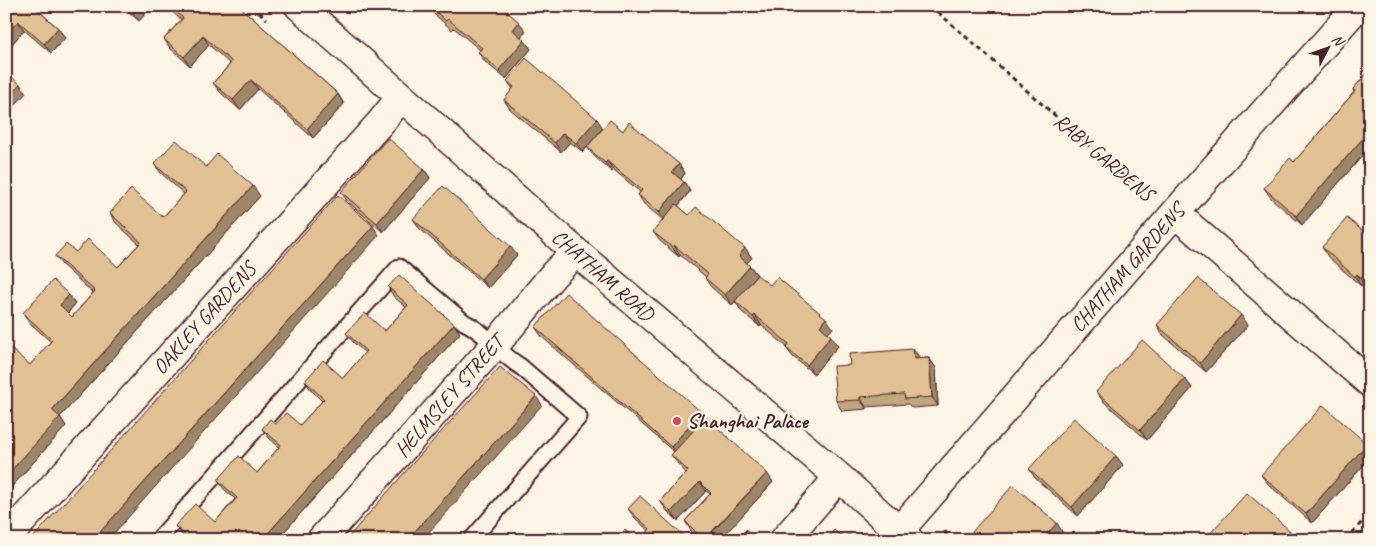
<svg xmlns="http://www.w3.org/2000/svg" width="1376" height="546" viewBox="0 0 1376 546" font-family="Caveat,sans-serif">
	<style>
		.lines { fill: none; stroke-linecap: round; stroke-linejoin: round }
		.lane-casing { stroke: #4a1f2b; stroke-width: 19 }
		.street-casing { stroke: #4a1f2b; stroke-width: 31 }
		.path { stroke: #4a1f2b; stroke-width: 3; stroke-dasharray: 5 4; stroke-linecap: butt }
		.lane { stroke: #fcf5e5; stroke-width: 15 }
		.street { stroke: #fcf5e5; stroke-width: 28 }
		.wall { fill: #c2a67e; stroke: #4a1f2b }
		.shaded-wall { fill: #9e8767; stroke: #4a1f2b }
		.building { fill: #e1c193; stroke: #4a1f2b }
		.poi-dot { fill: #d1495b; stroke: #fcf5e5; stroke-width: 2 }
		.labels { text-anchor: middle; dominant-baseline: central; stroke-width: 4.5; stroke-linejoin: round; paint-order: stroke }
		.street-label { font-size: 21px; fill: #4a1f2b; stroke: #fcf5e5 }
		.poi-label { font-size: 21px; font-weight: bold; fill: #4a1f2b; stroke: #fcf5e5; text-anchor: start }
	</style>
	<rect width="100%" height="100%" fill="#fcf5e5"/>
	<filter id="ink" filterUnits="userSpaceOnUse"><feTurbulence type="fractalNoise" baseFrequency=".02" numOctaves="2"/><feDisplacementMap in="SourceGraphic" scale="10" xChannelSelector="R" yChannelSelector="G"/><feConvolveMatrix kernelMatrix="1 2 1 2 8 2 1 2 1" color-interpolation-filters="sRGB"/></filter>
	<g filter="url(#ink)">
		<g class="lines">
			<g class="lane-casing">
				<path id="lane" d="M158,540L399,267L464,322C486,332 499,354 520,366L579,417L471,540"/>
			</g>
			<g class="street-casing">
				<path id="street" d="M299,6L576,252L839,477L909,540
					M1175,213L1370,383
					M899,531L1175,213L1358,6
					M6,539L381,122L401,97
					M321,540L495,345L554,274L576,252
					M784,540L839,477"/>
			</g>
			<path class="path" d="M252,6L267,19
				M931,6L1144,194
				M945,531L948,540
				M837,535L851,536
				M738,540L750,527
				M1346,540L1370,513"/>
			<use href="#lane" class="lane"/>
			<use href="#street" class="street"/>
		</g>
		<path class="wall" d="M6,6H46L40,12L58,28L65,38L51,53L24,30L6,51Z
			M122,6H152L139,21Z
			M166,6H239L338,94L344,104L313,138L258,89L240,110L220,92L213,83L230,64L209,45L190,66L170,48L164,39L181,20Z
			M422,6H501L526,31L521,37L524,40L531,49L506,79L485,62L478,52L480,50L454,28L452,30L434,14L429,7L426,10Z
			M1370,70V147L1302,225L1271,198L1264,188L1294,162L1354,92L1353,89Z
			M507,81L603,128L623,131L679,164L685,173L681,179L684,182L690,191L678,206L689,215L745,248L752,258L747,263L750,266L757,275L732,305L711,287L705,278L706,277L680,255L679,257L660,241L653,232L663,220L644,204L638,195L640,192L614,170L612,172L594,156L587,147L583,152L570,142L561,152L510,109L504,100L513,89Z
			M154,164L206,167L260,196L60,417L66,426L6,493L30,365L51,342L30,323L23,313L75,304L68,313L72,317L93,293L62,265L55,256L76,252L118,267L139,244L116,223L110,213L163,217L184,194L161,173Z
			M424,169L430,178L383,232L348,202L341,192Z
			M413,219L517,255L488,288L420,229Z
			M1370,237V289L1364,284L1361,286L1328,257L1322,247Z
			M770,285L833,328L828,333L838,346L814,374L793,357L786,348L787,347L761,325L760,327L741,311L735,301Z
			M388,287L460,333L277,540H187L182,535L175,526L215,522L235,499L224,489L218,480L257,473L279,447L269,438L262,429L276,424L300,425L322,401L311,390L305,381L343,378L365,353L353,342L346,333L385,331L406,307L394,297Z
			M1157,325H1248L1206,372L1163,335Z
			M535,327L705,418L773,482L720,540H701L691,531L685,521L710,494L706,491L678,521L667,511L660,501L686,473L678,464L671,455L674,452L542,337Z
			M920,358H929L936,368L938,406L912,408L908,404L866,407L867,409L842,411L836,401Z
			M1185,379L1192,388L1147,440L1103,401L1096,392Z
			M1370,448V458L1312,523L1268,484L1261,475Z
			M1116,456L1123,465L1078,516L1035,478L1029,469Z
			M628,509L688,540L649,531L635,518Z"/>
		<path class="shaded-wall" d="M33,6H46L38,14Z
			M137,6H152L139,21L132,12Z
			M423,6H429V7L426,10Z
			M18,21L24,30L6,51V34Z
			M519,22L526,31L519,39L513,30Z
			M58,28L65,38L51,53L44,44Z
			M203,36L209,45L190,66L184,57Z
			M524,40L531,49L506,79L499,70Z
			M251,80L258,89L240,110L233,100Z
			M20,84L26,93L6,116V99Z
			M338,94L344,104L313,138L307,129Z
			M597,119L603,128L583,152L576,143Z
			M1370,130V147L1302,225L1296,216Z
			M563,133L570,142L561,152L555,143Z
			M607,161L614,170L612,172L605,163Z
			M679,164L685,173L679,181L672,172Z
			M424,169L430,178L383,232L377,223Z
			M684,182L690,191L665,221L659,212Z
			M253,186L260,196L60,417L66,426L6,493V476L52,410Z
			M373,226L379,235L108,540H93Z
			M674,245L680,255L679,257L672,247Z
			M510,246L517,255L488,288L481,279Z
			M745,248L752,258L745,265L739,256Z
			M750,266L757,275L732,305L725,295Z
			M1357,274L1364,284L1361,286L1355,277Z
			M69,295L75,304L66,315L60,305Z
			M755,315L761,325L760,327L753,317Z
			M1241,315L1248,325L1206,372L1200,363Z
			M826,318L833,328L826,336L820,326Z
			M454,324L460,333L277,540H262Z
			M831,336L838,346L814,374L807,365Z
			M913,349L920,358L921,369L914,359Z
			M929,358L936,368L938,406L932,397Z
			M1185,379L1192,388L1147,440L1140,430Z
			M536,396L542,405L422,540H407Z
			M860,397L866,407L867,409L860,400Z
			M701,412L708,422L678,456L671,447Z
			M1367,444L1370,448V458L1312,523L1306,514Z
			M1116,456L1123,465L1078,516L1072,507Z
			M767,473L773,482L720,540H705Z
			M700,482L706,491L678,521L671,512Z
			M1057,523L1063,533L1057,540H1042Z
			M1290,531L1296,540H1282Z"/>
		<path class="building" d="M6,6H33L58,28L44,44L18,21L6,34Z
			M126,6H137L132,12Z
			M169,6H239L338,94L307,129L251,80L233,100L213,83L232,62L203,36L184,57L164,39L183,18Z
			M429,6H501L519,22L513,30L524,40L499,70L478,52L482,48L448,19L446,21Z
			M526,58L597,119L576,143L563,133L555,143L504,100L514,87L507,81Z
			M1370,70V130L1296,216L1264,188L1290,158L1294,162L1355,91L1353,89Z
			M6,72L20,84L6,99Z
			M610,120L623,131L629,122L679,164L672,172L684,182L659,212L638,195L642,190L607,161L605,163L587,147Z
			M388,138L424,169L377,223L341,192Z
			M176,140L206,167L217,154L253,186L52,410L60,417L6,476V345L30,365L52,340L23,313L53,280L69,295L60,305L72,317L95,291L55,256L66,244L76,252L88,239L118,267L141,242L110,213L131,189L163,217L186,192L154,164Z
			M443,186L510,246L481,279L413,219Z
			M338,195L373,226L93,540H31Z
			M676,204L689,215L696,207L745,248L739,256L750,266L725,295L705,278L708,274L674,245L672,247L653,232Z
			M1347,218L1370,237V285L1357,274L1355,277L1322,247Z
			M399,275L454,324L262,540H191L175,526L195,504L215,522L237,498L218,480L239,456L257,473L281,445L262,429L270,419L276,424L286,413L300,425L324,399L305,381L323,360L343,378L366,351L346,333L365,313L385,331L408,305L388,287Z
			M757,275L770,285L777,277L826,318L820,326L831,336L807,365L786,348L789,344L755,315L753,317L735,301Z
			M1198,278L1241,315L1200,363L1157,325Z
			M566,293L701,412L671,447L535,327Z
			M1142,340L1185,379L1140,430L1096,392Z
			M913,349L914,359L929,358L932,397L905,399L904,394L860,397V400L836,401L833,366L850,365L849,354Z
			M500,367L536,396L407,540H346L412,464Z
			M1323,405L1367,444L1306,514L1261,475Z
			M706,417L767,473L704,540L685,521L711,493L700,482L671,512L660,501L688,471L671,455Z
			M1074,418L1116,456L1072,507L1029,469Z
			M1013,485L1057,523L1042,540H980L972,532Z
			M1247,493L1290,531L1282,540H1204Z
			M640,496L688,540H641L650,529L628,509Z
			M625,530L636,540H615Z
			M834,530L845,540H826Z"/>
	</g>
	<circle class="poi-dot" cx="677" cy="421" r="5"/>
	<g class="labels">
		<g class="street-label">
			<text transform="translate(1104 157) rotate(40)">RABY GARDENS</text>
			<text transform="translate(1127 268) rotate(-49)">CHATHAM GARDENS</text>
			<text transform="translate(603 275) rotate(41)">CHATHAM ROAD</text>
			<text transform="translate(204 318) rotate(-48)">OAKLEY GARDENS</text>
			<text transform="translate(449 396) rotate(-49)">HELMSLEY STREET</text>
		</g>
		<g class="poi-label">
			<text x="687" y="421">Shanghai Palace</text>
		</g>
	</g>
	<rect width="1376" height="546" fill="none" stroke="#fcf5e5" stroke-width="25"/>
	<rect x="12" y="12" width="1351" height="521" fill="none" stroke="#4a1f2b" stroke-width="2" filter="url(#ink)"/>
	<g transform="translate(1328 48) rotate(49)" stroke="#fcf5e5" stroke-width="4" paint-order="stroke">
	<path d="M0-4L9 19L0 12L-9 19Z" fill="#4a1f2b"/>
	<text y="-8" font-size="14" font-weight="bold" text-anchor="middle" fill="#4a1f2b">N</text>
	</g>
</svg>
